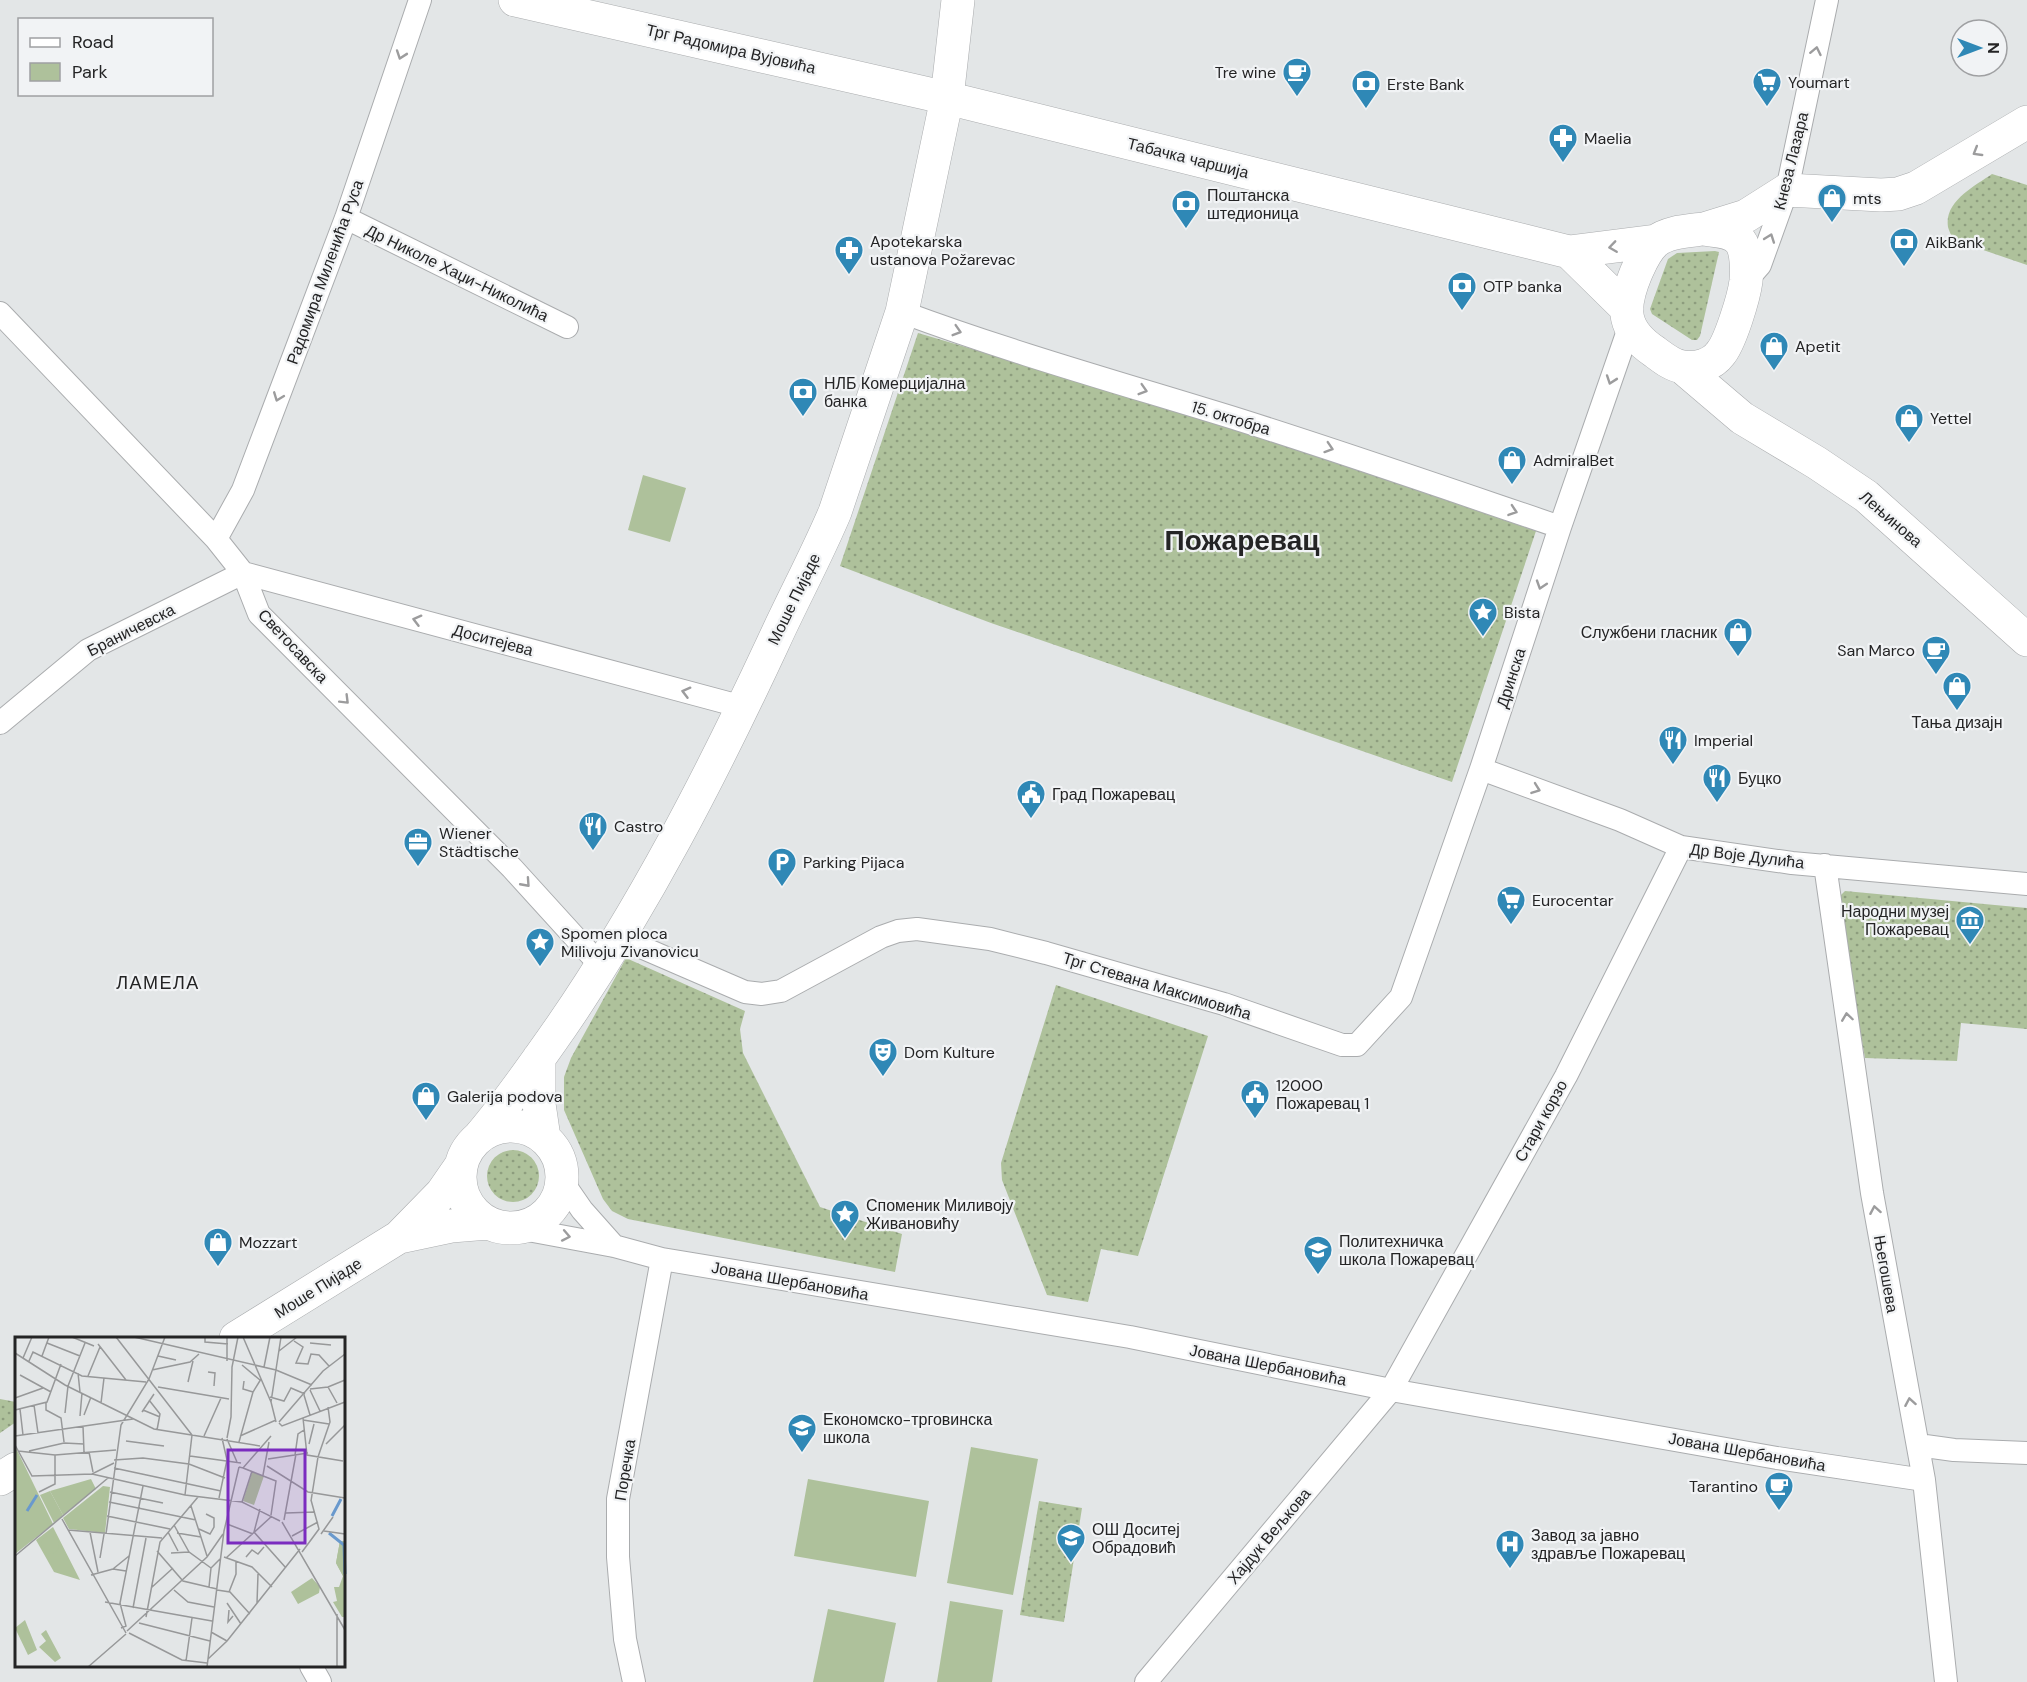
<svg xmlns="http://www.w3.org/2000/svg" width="2027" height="1682" viewBox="0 0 2027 1682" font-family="'DM Sans',sans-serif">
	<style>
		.green { fill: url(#green-dots) }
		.pitch { fill: #aec19b }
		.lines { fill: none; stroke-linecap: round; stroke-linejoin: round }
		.street-casing { stroke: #aaacae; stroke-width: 24 }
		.secondary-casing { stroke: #aaacae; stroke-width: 34 }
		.street { stroke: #fff; stroke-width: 22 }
		.secondary { stroke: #fff; stroke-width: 33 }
		.oneway { stroke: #9c9c9d }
		.labels { text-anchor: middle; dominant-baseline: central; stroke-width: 4.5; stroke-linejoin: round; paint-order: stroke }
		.street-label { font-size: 16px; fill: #242425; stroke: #f1f3f5 }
		.poi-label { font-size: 16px; fill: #242425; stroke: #f1f3f5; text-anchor: start }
		.neighbourhood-label { font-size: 18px; letter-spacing: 1.5px; fill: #242425; stroke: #f1f3f5 }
		.town-label { font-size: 28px; font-weight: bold; fill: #242425; stroke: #f1f3f5 }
		.inset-river { fill: none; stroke: #6999cd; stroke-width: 3 }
		.inset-road { fill: none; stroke: #979899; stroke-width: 1.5 }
		.view { fill: #7b2cbf; fill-opacity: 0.15; stroke: #7b2cbf; stroke-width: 3 }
		.inset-edge { fill: none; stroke: #242425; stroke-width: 3 }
	</style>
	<defs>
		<pattern id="green-dots" width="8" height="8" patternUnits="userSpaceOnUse" patternTransform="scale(1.5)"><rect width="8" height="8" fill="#aec19b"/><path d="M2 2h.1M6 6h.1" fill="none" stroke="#8d9d7e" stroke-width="1.8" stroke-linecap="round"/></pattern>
	</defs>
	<rect width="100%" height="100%" fill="#e3e6e7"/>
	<path class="green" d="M1992,174L2027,185V265L1954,240C1952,237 1949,231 1948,227C1944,201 1975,186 1992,174Z
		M1715,251L1719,252L1700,336L1697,340H1692L1652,314L1650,309L1668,259L1677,253Z
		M918,333L1212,420L1536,531L1452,782L991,623L840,566Z
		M1845,891L2027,908V1029L1961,1023L1957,1061L1865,1058L1837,899Z
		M626,958L745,1011L740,1029L743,1053L820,1207L902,1234L895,1272L628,1219L612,1211L603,1199L564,1110V1077L571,1058Z
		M1056,985L1208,1036L1138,1256L1101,1249L1088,1302L1047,1295L1002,1180L1001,1163Z
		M487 1176a26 26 0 1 1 52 0a26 26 0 1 1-52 0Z
		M0,1399L16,1402V1422L0,1433Z
		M1039,1501L1082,1508L1064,1622L1020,1615Z"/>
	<path class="pitch" d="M643,475L686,488L670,542L628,530Z
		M971,1447L1038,1459L1013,1595L947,1583Z
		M808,1479L929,1501L916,1577L794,1556Z
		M950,1601L1003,1610L992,1682H937Z
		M828,1609L896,1623L884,1682H813Z"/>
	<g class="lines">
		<g class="street-casing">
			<path id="street" d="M346,218L567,327
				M1746,281L1760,265L1787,190L1827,0
				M902,312C1012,353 1127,385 1240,420C1348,454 1454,491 1560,527
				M0,313L216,539L243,573L259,614L512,868L602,967
				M216,539L243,490L346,218L420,0
				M0,723L88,650L243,573L743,707
				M1481,769L1620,820L1681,847L1792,863L2027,884
				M1825,865L1872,1193L1924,1480L1946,1682
				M620,938L745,992L762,994L781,991L881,937L898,931L917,929L990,939L1046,953L1224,1004L1342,1045H1357L1401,997L1481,769L1560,527L1630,325
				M562,1181L582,1210L614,1246
				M517,1228L614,1246L662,1259L1130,1337L1391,1390L1777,1458L1924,1480
				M1918,1445L1954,1450L2027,1453
				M311,1666L320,1682
				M634,1682L625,1639L618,1557V1499L662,1259
				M1146,1682L1391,1390L1566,1076L1681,847"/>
		</g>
		<g class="secondary-casing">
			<path id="secondary" d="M515,0L947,98L1569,252L1656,241
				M1703,229C1716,231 1731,230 1740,241C1747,250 1747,271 1746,281C1744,297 1730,343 1720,354C1712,365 1696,369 1683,367C1673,366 1663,358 1655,352C1622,330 1621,309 1636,273C1641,262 1645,251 1655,242C1667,232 1687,231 1703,229Z
				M1704,229L1746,216L1787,190L1881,195L1898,194L1916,188L2027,122
				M1569,252L1627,309
				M1682,367L1742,418L1817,463L1866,496L2027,640
				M539,1058V1104L544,1138
				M460 1177a51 51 0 1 1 102 0a51 51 0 1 1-102 0Z
				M480,1136C509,1102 535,1064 561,1027C644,906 711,776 773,643C793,599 816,557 835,512L902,312L947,98L958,0
				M399,1237L451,1226L488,1223
				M236,1338L399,1237L442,1193L460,1167
				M0,1479L16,1469"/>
		</g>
		<use href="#street" class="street"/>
		<use href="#secondary" class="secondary"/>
	</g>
	<defs><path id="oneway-chevron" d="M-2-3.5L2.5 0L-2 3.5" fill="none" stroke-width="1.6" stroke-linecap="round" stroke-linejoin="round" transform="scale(1.5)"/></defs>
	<g class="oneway">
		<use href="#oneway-chevron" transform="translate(1816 51) rotate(-78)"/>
		<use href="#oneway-chevron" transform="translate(401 55) rotate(109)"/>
		<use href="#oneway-chevron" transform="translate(1977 152) rotate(149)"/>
		<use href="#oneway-chevron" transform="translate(1770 238) rotate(-70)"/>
		<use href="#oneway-chevron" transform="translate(1613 247) rotate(172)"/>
		<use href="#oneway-chevron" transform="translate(957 331) rotate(17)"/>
		<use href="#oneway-chevron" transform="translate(1611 380) rotate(109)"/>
		<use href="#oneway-chevron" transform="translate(1143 390) rotate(17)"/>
		<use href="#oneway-chevron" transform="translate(278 397) rotate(111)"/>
		<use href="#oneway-chevron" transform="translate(1329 448) rotate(18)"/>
		<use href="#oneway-chevron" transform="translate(1513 511) rotate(19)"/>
		<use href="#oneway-chevron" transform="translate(1541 585) rotate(108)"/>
		<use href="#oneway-chevron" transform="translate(417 620) rotate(-165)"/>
		<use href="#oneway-chevron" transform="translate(686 692) rotate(-165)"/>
		<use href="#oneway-chevron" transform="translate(345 700) rotate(45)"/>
		<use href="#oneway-chevron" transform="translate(1536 789) rotate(20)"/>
		<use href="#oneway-chevron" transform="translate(526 883) rotate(48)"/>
		<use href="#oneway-chevron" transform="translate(1847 1017) rotate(-98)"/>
		<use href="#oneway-chevron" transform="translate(1875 1210) rotate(-100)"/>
		<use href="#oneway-chevron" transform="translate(566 1236) rotate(11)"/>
		<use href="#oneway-chevron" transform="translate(1910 1402) rotate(-100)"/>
	</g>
	<defs>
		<g id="cafe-pin" transform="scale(1.5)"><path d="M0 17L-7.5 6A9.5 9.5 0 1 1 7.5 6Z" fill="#2f88b6" stroke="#f1f3f5"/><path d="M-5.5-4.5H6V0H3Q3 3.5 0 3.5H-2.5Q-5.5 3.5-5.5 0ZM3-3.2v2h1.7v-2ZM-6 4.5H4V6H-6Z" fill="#fff"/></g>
		<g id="supermarket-pin" transform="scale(1.5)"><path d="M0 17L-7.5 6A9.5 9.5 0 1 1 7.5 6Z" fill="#2f88b6" stroke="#f1f3f5"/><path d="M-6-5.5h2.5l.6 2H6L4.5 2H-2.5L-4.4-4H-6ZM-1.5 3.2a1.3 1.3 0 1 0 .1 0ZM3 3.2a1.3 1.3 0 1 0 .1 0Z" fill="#fff"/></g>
		<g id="bank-pin" transform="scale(1.5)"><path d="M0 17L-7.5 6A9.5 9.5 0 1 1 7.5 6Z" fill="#2f88b6" stroke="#f1f3f5"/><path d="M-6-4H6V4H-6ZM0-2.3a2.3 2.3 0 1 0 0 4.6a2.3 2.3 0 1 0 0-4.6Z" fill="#fff"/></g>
		<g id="pharmacy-pin" transform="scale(1.5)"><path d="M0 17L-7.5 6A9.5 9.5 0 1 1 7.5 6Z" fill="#2f88b6" stroke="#f1f3f5"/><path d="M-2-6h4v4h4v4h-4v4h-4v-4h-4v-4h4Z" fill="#fff"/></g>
		<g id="shop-pin" transform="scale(1.5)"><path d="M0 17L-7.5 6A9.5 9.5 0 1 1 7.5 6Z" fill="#2f88b6" stroke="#f1f3f5"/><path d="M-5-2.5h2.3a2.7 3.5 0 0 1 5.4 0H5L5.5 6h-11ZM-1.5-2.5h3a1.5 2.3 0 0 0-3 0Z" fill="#fff"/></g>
		<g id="sight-pin" transform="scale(1.5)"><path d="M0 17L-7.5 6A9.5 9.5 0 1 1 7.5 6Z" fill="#2f88b6" stroke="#f1f3f5"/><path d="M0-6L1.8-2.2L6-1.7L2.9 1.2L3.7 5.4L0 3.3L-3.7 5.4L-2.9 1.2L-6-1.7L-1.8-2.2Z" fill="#fff"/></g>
		<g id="restaurant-pin" transform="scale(1.5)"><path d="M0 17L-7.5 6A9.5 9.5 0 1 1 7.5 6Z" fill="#2f88b6" stroke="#f1f3f5"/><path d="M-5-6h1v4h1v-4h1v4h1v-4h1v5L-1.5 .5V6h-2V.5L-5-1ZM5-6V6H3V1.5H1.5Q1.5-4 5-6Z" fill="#fff"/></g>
		<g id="civic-pin" transform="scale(1.5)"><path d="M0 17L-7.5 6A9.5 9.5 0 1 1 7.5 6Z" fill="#2f88b6" stroke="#f1f3f5"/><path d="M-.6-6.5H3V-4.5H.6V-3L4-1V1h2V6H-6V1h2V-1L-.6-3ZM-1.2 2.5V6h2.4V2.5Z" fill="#fff"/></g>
		<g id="office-pin" transform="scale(1.5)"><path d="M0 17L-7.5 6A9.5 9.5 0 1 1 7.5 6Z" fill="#2f88b6" stroke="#f1f3f5"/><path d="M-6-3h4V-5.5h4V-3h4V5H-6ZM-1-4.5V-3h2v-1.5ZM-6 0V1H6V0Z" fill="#fff"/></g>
		<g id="parking-pin" transform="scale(1.5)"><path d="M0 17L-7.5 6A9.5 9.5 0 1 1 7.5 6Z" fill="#2f88b6" stroke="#f1f3f5"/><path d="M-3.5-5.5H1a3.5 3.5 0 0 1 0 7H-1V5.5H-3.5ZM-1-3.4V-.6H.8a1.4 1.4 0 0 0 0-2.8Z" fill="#fff"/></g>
		<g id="museum-pin" transform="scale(1.5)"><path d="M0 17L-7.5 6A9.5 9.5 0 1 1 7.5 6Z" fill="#2f88b6" stroke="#f1f3f5"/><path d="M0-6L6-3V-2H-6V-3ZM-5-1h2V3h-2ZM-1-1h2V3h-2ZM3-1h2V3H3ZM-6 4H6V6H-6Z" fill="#fff"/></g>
		<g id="theatre-pin" transform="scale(1.5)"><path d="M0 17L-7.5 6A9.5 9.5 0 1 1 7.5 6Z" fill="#2f88b6" stroke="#f1f3f5"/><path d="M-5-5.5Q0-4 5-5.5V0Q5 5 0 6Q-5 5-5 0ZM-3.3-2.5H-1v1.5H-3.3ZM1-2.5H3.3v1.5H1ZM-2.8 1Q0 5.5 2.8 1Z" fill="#fff"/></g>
		<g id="school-pin" transform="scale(1.5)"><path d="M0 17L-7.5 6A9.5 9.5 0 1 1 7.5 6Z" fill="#2f88b6" stroke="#f1f3f5"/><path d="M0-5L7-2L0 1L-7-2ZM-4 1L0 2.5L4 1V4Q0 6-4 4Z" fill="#fff"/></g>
		<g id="hospital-pin" transform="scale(1.5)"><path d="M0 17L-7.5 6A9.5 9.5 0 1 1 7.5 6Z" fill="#2f88b6" stroke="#f1f3f5"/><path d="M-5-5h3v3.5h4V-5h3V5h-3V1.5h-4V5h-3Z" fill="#fff"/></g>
	</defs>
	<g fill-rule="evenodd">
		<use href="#cafe-pin" x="1297" y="72"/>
		<use href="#supermarket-pin" x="1767" y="82"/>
		<use href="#bank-pin" x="1366" y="84"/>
		<use href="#pharmacy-pin" x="1563" y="138"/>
		<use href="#shop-pin" x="1832" y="198"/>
		<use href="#bank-pin" x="1186" y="204"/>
		<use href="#bank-pin" x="1904" y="242"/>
		<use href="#pharmacy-pin" x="849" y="250"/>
		<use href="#bank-pin" x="1462" y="286"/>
		<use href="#shop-pin" x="1774" y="346"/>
		<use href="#bank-pin" x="803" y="392"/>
		<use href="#shop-pin" x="1909" y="418"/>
		<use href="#shop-pin" x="1512" y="460"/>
		<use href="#sight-pin" x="1483" y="612"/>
		<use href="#shop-pin" x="1738" y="632"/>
		<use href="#cafe-pin" x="1936" y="650"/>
		<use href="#shop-pin" x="1957" y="686"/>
		<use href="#restaurant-pin" x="1673" y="740"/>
		<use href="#restaurant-pin" x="1717" y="778"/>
		<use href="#civic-pin" x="1031" y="794"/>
		<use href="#restaurant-pin" x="593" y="826"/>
		<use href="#office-pin" x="418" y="842"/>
		<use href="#parking-pin" x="782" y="862"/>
		<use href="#supermarket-pin" x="1511" y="900"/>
		<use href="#museum-pin" x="1970" y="920"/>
		<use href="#sight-pin" x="540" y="942"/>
		<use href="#theatre-pin" x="883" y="1052"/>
		<use href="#civic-pin" x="1255" y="1094"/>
		<use href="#shop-pin" x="426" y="1096"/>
		<use href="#sight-pin" x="845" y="1214"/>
		<use href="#shop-pin" x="218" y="1242"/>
		<use href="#school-pin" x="1318" y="1250"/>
		<use href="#school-pin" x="802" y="1428"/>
		<use href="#cafe-pin" x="1779" y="1486"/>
		<use href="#school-pin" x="1071" y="1538"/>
		<use href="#hospital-pin" x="1510" y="1544"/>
	</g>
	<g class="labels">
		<g class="street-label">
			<text transform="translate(731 49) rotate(13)">Трг Радомира Вујовића</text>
			<text transform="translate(1188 158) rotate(14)">Табачка чаршија</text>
			<text transform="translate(1791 161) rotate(-76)">Кнеза Лазара</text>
			<text transform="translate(325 272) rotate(-70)">Радомира Миленића Руса</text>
			<text transform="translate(457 273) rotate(26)">Др Николе Хаџи-Николића</text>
			<text transform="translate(1231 418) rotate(17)">15. октобра</text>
			<text transform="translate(1891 519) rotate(41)">Лењинова</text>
			<text transform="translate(794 599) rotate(-64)">Моше Пијаде</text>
			<text transform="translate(131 630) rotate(-27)">Браничевска</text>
			<text transform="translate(493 640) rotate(15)">Доситејева</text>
			<text transform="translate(293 646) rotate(47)">Светосавска</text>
			<text transform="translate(1511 678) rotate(-72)">Дринска</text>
			<text transform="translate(1747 856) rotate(7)">Др Воје Дулића</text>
			<text transform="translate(1157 986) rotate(17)">Трг Стевана Максимовића</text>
			<text transform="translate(1541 1121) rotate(-61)">Стари корзо</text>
			<text transform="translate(1886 1274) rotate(80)">Његошева</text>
			<text transform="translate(790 1281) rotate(10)">Јована Шербановића</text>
			<text transform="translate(318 1288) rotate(-32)">Моше Пијаде</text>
			<text transform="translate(1268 1365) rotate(11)">Јована Шербановића</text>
			<text transform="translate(1747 1452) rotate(10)">Јована Шербановића</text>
			<text transform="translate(625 1470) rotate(-81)">Поречка</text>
			<text transform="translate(1269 1536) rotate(-50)">Хајдук Вељкова</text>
		</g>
		<g class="poi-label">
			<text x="1276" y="72" text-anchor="end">Tre wine</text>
			<text x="1788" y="82">Youmart</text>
			<text x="1387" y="84">Erste Bank</text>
			<text x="1584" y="138">Maelia</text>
			<text x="1207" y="195">Поштанска<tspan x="1207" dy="18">штедионица</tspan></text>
			<text x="1853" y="198">mts</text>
			<text x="870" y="241">Apotekarska<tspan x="870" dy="18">ustanova Požarevac</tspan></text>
			<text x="1925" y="242">AikBank</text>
			<text x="1483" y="286">OTP banka</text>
			<text x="1795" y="346">Apetit</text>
			<text x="824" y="383">НЛБ Комерцијална<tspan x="824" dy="18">банка</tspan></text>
			<text x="1930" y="418">Yettel</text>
			<text x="1533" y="460">AdmiralBet</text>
			<text x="1504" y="612">Bista</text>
			<text x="1717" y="632" text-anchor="end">Службени гласник</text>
			<text x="1915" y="650" text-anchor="end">San Marco</text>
			<text x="1957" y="722" text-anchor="middle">Тања дизајн</text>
			<text x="1694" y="740">Imperial</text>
			<text x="1738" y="778">Буцко</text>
			<text x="1052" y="794">Град Пожаревац</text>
			<text x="614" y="826">Castro</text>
			<text x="439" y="833">Wiener<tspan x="439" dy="18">Städtische</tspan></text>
			<text x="803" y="862">Parking Pijaca</text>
			<text x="1532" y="900">Eurocentar</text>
			<text x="1949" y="911" text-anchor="end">Народни музеј<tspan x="1949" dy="18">Пожаревац</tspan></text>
			<text x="561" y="933">Spomen ploca<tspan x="561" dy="18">Milivoju Zivanovicu</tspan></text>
			<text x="904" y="1052">Dom Kulture</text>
			<text x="1276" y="1085">12000<tspan x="1276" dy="18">Пожаревац 1</tspan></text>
			<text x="447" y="1096">Galerija podova</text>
			<text x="866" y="1205">Споменик Миливоју<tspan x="866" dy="18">Живановићу</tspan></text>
			<text x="1339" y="1241">Политехничка<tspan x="1339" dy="18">школа Пожаревац</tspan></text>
			<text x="239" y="1242">Mozzart</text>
			<text x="823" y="1419">Економско-трговинска<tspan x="823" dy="18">школа</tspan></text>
			<text x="1758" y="1486" text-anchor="end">Tarantino</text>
			<text x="1092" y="1529">ОШ Доситеј<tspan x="1092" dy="18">Обрадовић</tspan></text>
			<text x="1531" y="1535">Завод за јавно<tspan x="1531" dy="18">здравље Пожаревац</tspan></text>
		</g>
		<g class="neighbourhood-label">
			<text x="158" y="983">ЛАМЕЛА</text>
		</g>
		<g class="town-label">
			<text x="1242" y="540">Пожаревац</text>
		</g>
	</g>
	<g transform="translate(15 1337)">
		<rect width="330" height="330" fill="#e3e6e7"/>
		<path d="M237,135L249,139L239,168L228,164ZM76,142L81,152L48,178L35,154ZM38,190L65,243L39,235L21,203ZM325,204H330V280H327L318,265L322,264L319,250H324L328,239L321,226ZM10,283L22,313L13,318L0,291ZM31,293L46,321L40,325L24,310L31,304L26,297Z" fill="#aec19b"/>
		<path d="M325,204H330L328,239L321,226Z" fill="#aec19b"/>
		<path d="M0,109L38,187L0,217ZM88,149L95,150L90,196L54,192L48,181ZM35,154L48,178L39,186L25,158ZM26 208a9 9 0 1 1 18 0a9 9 0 1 1-18 0ZM297,241L305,250L304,256L283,267L276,255Z" fill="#aec19b"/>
		<path class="inset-river" d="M12,174L22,158M317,179L326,162M314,196L329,208L330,237"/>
		<path class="inset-road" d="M57,0L79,9M101,0L177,98L170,158M119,0L261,33L297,48M190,0V5L213,7M212,0V24M228,0L256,65M279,4L288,10L281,26L293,27L296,17L304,18L314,29M32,6L65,19M295,6L316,8M83,7L111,43M264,14L282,0M0,16L50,48L139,92L245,109M27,19L34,0M143,19L161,23M8,21L17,0M14,24L18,15L67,39L131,45M227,28L245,43M249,30L255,0M137,33L175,25L184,17M193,35L200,36L199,49M63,36L65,55M5,38L36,55M73,39L85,10M229,44L228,52L238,55M173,45L178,24M143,50L214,62M313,50L322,66M295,52L313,50L330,43M295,53L305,74M289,58L295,78M255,60L269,64L276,51L290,57M0,61L28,51M134,63L145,77L142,93M31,66V73L46,81L49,105M86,66L89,41M19,68L23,96M5,72L8,98M0,73L32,65L46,27M128,73L145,80M127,75L139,57M50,76L53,49L70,6M69,78L76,60M65,79L67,56M288,81L292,118L328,124M288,83L314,87M261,85L256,65L266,0M264,85L308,34L330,17M264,86L267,89L330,65M68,89L69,115M0,99L118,82M189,99L206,61M225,99L261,83M212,101L216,80L217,30L223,0M212,102L222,125M111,104L149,109M224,105L238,55L246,42M294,107L299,87M311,107L330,88M0,108L17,139L77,137L99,126M3,114L40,118L101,113M14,114L49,106L69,107M74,115L78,135M280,118L283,97L289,93M175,119L226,126M253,122L293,116M99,123L128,121L174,127L210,141M252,129L293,155L330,161M224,130L228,131L256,99M99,131L206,154M228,131L261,144L256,178M77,137L170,158L227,165L265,184M248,138L254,105M24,155L40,147V118M95,155L148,166M204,161L212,123L207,101M296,164L303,120L315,85L313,70M94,165L181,183M227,165L237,134M176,169L192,219M245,172L239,195L271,231M271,176L300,175M92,179L155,192M47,182L111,296M269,183L281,117M267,185L330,293M212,187L238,197M159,188L174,215M184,192L195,197L199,190V181L191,177M53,193L147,201M309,194L330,197M75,195L83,235M153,195L163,214M162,196L186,200M91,197L106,88L134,42L150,0M306,197L318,180M277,199L303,185M142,214L168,244L202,252M287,215L304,192L296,163M156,216L174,215L196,231M0,219L93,141M209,220L237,230L257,250M231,220L237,213L243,217L249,210M85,221L89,197M211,221L257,179M111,234L98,232L114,219M76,238L98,232M194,250L196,231L205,222M136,251L158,231M159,253L173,265L199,270M202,253L215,255L235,277M214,255L221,237V224M90,265L197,284M212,266L226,287M242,266L243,237M118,271L131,201M214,273L213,285L218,279M322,277V330M131,280L145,205L183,160M124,286L195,304M106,291L111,289L105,266L128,149M112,294L192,220L208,197M196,295L212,304M114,296L167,323L192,326M193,322L212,304L285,212M171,324L177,281M73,330L111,297M192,330L209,194L224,130"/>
		<path class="view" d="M213,113H290V206H213Z"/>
		<rect width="330" height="330" class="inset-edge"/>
	</g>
	<rect x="18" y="18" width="195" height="78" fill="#f1f3f5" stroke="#9fa0a2" stroke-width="1.5"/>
	<rect x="30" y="38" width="30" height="9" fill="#ffffff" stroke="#9fa0a2" stroke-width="1.5"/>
	<text x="72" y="48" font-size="18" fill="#242425">Road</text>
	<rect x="30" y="63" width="30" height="18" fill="#aec19b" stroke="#9fa0a2" stroke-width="1.5"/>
	<text x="72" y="78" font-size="18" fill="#242425">Park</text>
	<g transform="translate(1979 48) rotate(90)"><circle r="28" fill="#f1f3f5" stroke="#9fa0a2" stroke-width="1.5"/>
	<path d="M0-4.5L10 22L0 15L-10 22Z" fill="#2f88b6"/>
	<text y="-9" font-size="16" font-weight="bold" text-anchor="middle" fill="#242425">N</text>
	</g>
</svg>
